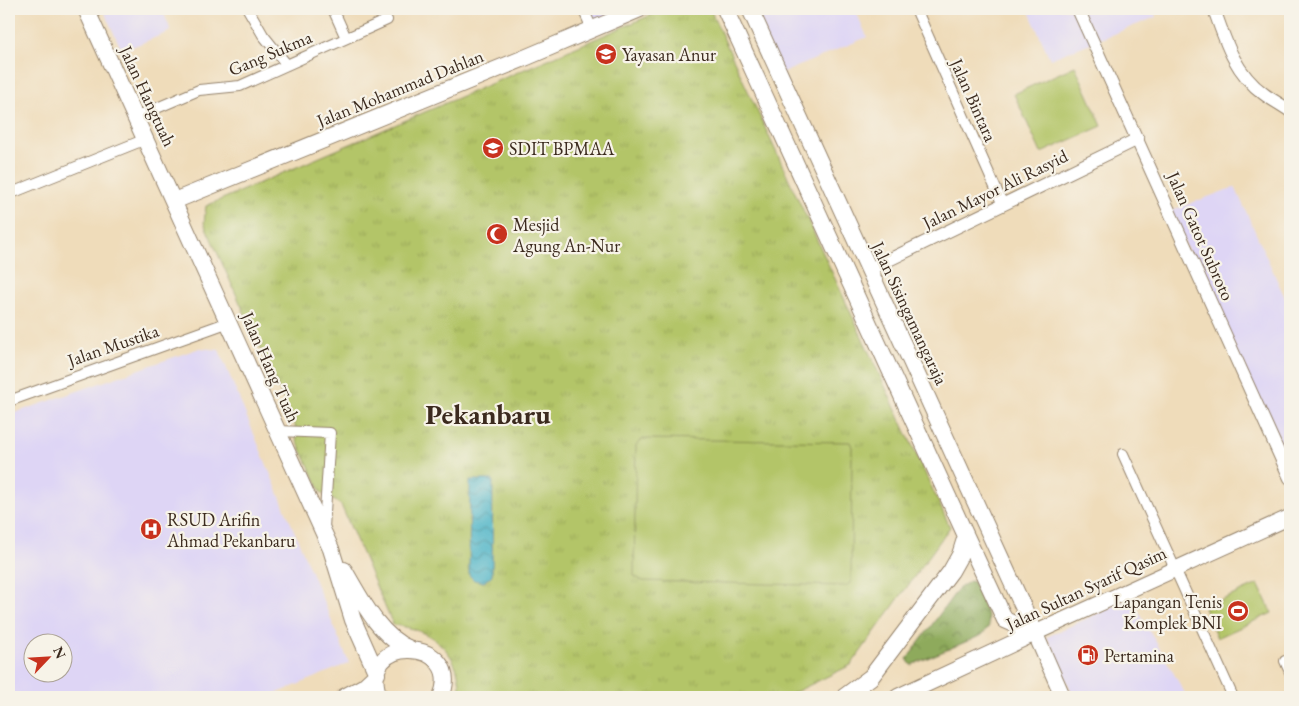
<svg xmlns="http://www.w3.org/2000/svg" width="1299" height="706" viewBox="0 0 1299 706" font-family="'EB Garamond',serif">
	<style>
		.built { fill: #ded5f5; fill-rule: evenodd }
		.forest { fill: url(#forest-crowns); stroke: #646a3d }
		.park { fill: url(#park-tufts); stroke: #777843 }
		.pitch { fill: #b3c568; stroke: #777843 }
		.water { fill: url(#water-waves); stroke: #426e72 }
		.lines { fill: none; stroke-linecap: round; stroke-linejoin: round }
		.minor-casing { stroke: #95836c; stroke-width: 12 }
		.tertiary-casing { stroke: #95836c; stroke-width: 14 }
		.secondary-casing { stroke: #95836c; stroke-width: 17 }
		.primary-casing { stroke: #95836c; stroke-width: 18 }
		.minor { stroke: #fff; stroke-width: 10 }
		.tertiary { stroke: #fff; stroke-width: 12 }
		.secondary { stroke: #fff; stroke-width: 15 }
		.primary { stroke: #fff; stroke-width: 16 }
		.labels { text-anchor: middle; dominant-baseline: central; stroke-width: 4.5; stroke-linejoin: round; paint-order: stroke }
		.street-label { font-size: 18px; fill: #3b2a1e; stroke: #f7f3e8 }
		.poi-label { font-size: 18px; fill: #3b2a1e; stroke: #f7f3e8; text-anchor: start }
		.town-label { font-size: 28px; font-weight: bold; fill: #3b2a1e; stroke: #f7f3e8 }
	</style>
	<defs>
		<pattern id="forest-crowns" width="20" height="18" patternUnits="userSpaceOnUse" patternTransform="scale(1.25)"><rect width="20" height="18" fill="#8eaa5c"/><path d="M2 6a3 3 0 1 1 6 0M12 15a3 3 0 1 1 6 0" fill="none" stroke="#758b4b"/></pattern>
		<pattern id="park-tufts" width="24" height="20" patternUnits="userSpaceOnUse" patternTransform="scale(1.25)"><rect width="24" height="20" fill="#b3c568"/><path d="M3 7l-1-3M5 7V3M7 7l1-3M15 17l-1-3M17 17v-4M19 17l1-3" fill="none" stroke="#9ba95a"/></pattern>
		<pattern id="water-waves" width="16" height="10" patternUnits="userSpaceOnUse" patternTransform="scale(1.25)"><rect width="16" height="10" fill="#49b3c7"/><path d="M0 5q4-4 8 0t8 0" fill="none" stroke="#3e92a1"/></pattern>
	</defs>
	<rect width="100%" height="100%" fill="#f7f3e8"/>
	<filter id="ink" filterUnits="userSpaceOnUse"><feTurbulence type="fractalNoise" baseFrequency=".02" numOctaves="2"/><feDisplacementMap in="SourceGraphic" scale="10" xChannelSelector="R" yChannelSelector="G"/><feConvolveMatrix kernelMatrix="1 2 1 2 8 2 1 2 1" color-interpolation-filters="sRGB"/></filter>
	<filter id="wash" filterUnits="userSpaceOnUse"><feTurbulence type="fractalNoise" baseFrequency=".0096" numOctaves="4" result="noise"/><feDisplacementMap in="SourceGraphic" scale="20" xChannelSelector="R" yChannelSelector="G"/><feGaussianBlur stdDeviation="1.12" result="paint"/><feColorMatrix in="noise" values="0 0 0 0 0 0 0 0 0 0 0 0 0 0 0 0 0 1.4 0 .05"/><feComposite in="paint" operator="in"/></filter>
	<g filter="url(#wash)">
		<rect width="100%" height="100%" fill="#efdcba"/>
		<path class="built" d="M103,9H162L171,31L122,51Z
			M583,9H640L589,31Z
			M750,9H855L867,37L780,74Z
			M1028,9H1153L1156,17L1050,59Z
			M1235,187L1290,309V471L1170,211Z
			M200,348L219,350L349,663L268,697H9V415ZM32,644H62V674H32Z
			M1131,598L1187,697H1074L1047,637Z"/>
		<path class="forest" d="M970,581L973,582L988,616L989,626L982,635L911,665L907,659L958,589Z"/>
		<path class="park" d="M665,9H710L950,527L851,665L785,697H460C463,654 433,629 393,625L341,505L321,492L297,441L295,425L204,223L206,206Z"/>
		<path class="pitch" d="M1075,66L1102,126L1041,153L1014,94Z
			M643,439L850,442L852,447L851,582L846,586L643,581L634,576L636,445Z
			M1258,584L1272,613L1217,638L1204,608Z"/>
		<path class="water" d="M470,480H493L492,575L484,582L474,580L469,575Z"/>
	</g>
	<g filter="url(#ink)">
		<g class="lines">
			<g class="minor-casing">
				<path id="minor" d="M248,9L263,35L287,65
					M333,9L346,38
					M583,9L589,22V31
					M916,9L1003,205
					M136,117L199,90L240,86L387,20
					M9,194L146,139
					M9,401L229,322
					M278,431L330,433L324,528
					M1123,454L1233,697
					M1285,661L1290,672"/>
			</g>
			<g class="tertiary-casing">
				<path id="tertiary" d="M1078,9L1290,478
					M1214,9C1225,41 1235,73 1264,94C1272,100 1282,105 1290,111
					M868,270L1138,139"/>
			</g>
			<g class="secondary-casing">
				<path id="secondary" d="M1063,697L1035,633L1290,517"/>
			</g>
			<g class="primary-casing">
				<path id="primary" d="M86,9L331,549L353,620L377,674
					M725,9L966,536L960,555L951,571L871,677L844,697
					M750,9L1035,633
					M174,201L527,57L640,9
					M966,536L1005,620L1035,633
					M344,570C360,597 379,637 410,649
					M344,697L363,687L377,674
					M379,697C355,632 466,637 441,697
					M898,697L1035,633"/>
			</g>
			<use href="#minor" class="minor"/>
			<use href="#tertiary" class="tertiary"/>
			<use href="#secondary" class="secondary"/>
			<use href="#primary" class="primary"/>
		</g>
	</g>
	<defs>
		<g id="school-disc" transform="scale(1.125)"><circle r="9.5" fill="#c8321e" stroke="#f7f3e8"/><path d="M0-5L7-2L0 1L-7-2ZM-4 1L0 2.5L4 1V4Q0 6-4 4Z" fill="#fff"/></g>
		<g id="mosque-disc" transform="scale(1.125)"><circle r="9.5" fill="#c8321e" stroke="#f7f3e8"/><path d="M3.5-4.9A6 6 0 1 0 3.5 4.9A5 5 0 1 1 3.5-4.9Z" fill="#fff"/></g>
		<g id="hospital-disc" transform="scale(1.125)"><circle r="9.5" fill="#c8321e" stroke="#f7f3e8"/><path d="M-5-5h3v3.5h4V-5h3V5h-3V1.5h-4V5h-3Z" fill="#fff"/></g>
		<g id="stadium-disc" transform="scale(1.125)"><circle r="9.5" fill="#c8321e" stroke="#f7f3e8"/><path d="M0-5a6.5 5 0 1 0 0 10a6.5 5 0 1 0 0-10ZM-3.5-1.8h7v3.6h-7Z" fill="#fff"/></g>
		<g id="fuel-disc" transform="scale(1.125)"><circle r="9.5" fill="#c8321e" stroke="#f7f3e8"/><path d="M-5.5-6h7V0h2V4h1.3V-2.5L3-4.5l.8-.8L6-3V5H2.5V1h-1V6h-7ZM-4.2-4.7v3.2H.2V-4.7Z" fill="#fff"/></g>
	</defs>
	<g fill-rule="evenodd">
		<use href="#school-disc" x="606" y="54"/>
		<use href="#school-disc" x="493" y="148"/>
		<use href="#mosque-disc" x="497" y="234"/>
		<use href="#hospital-disc" x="151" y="529"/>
		<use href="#stadium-disc" x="1238" y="611"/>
		<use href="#fuel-disc" x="1088" y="655"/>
	</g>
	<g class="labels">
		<g class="street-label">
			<text transform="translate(270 53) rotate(-23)">Gang Sukma</text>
			<text transform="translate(400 88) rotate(-22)">Jalan Mohammad Dahlan</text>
			<text transform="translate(148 96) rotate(65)">Jalan Hangtuah</text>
			<text transform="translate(974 100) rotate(66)">Jalan Bintara</text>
			<text transform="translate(995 189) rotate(-26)">Jalan Mayor Ali Rasyid</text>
			<text transform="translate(1201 236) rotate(66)">Jalan Gatot Subroto</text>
			<text transform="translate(910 313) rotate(65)">Jalan Sisingamangaraja</text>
			<text transform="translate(113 345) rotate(-19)">Jalan Mustika</text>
			<text transform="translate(271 367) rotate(66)">Jalan Hang Tuah</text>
			<text transform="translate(1086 588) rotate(-25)">Jalan Sultan Syarif Qasim</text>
		</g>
		<g class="poi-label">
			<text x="622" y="54">Yayasan Anur</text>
			<text x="509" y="148">SDIT BPMAA</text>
			<text x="513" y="224">Mesjid<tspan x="513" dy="21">Agung An-Nur</tspan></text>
			<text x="167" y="519">RSUD Arifin<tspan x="167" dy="21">Ahmad Pekanbaru</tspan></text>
			<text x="1222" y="601" text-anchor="end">Lapangan Tenis<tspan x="1222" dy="21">Komplek BNI</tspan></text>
			<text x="1104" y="655">Pertamina</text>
		</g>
		<g class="town-label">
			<text x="488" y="414">Pekanbaru</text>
		</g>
	</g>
	<rect width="1299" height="706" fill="none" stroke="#f7f3e8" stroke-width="30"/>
	<g transform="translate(48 658) rotate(65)"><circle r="24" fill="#f7f3e8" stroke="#aca397"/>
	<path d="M0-4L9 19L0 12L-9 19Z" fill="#c8321e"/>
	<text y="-8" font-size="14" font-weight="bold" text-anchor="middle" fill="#3b2a1e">N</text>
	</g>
</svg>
